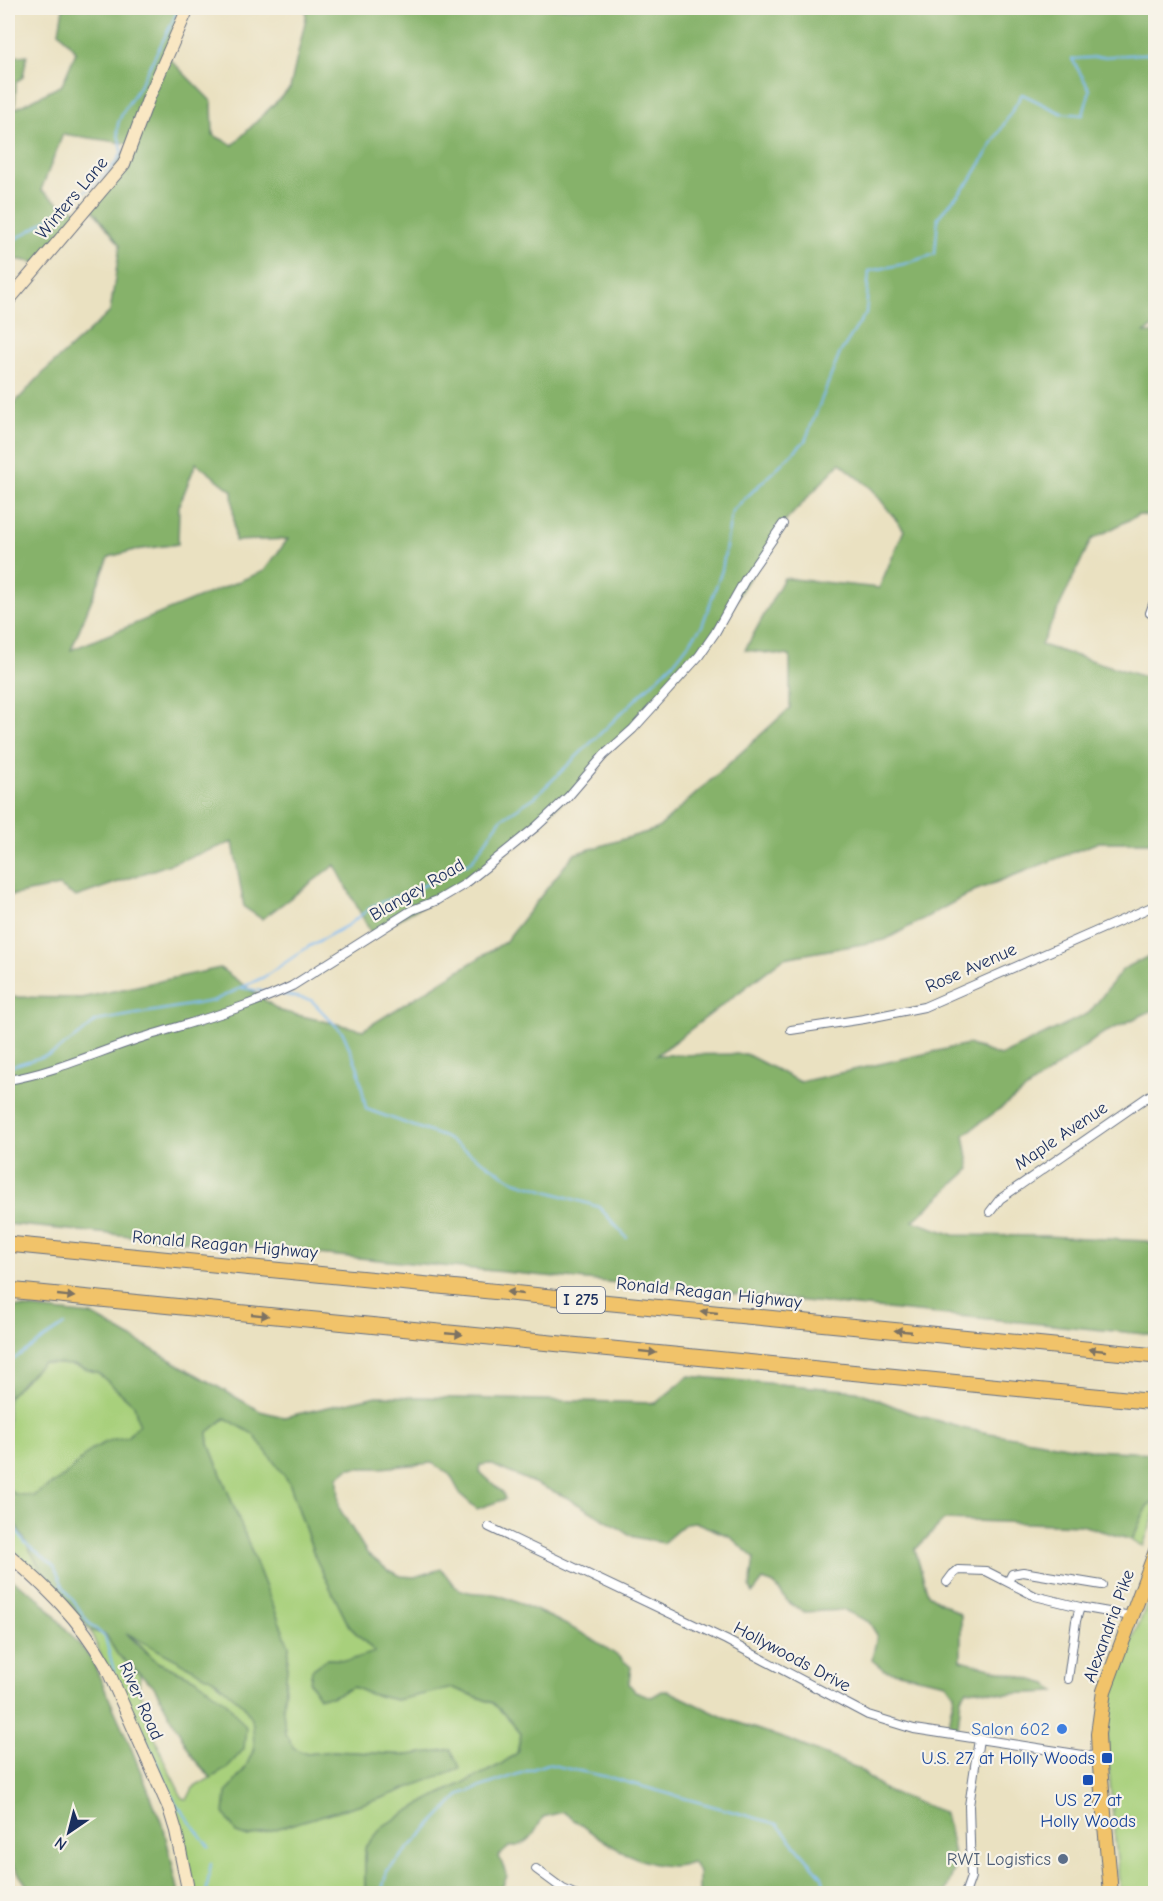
<svg xmlns="http://www.w3.org/2000/svg" width="1163" height="1901" viewBox="0 0 1163 1901" font-family="'Comic Neue',sans-serif">
	<style>
		.green { fill: #a8d07b; stroke: #62806c; stroke-width: 1.5 }
		.forest { fill: #86b26b; stroke: #507064; stroke-width: 1.5; fill-rule: evenodd }
		.lines { fill: none; stroke-linecap: round; stroke-linejoin: round }
		.stream { stroke: #82bdf4; stroke-width: 2 }
		.street-casing { stroke: #636d81; stroke-width: 10 }
		.secondary-casing { stroke: #636d81; stroke-width: 14 }
		.primary-casing { stroke: #636d81; stroke-width: 16 }
		.highway-casing { stroke: #636d81; stroke-width: 17 }
		.street { stroke: #fff; stroke-width: 8 }
		.secondary { stroke: #f9e7c3; stroke-width: 12 }
		.primary { stroke: #f1c36a; stroke-width: 14 }
		.highway { stroke: #f1c36a; stroke-width: 15 }
		.oneway { fill: #7b7263 }
		.shop-dot { fill: #3f7fe0; stroke: #f7f3e8; stroke-width: 2 }
		.transit-dot { fill: #1a4fb4; stroke: #f7f3e8; stroke-width: 2 }
		.service-dot { fill: #5c6f8a; stroke: #f7f3e8; stroke-width: 2 }
		.labels { text-anchor: middle; dominant-baseline: central; stroke-width: 4.5; stroke-linejoin: round; paint-order: stroke }
		.shield { fill: #f7f3e8; stroke: #5d6a87; stroke-width: 1.5 }
		.shield-label { font-size: 16px; font-weight: bold; fill: #1b2f5e }
		.street-label { font-size: 18px; fill: #1b2f5e; stroke: #f7f3e8 }
		.shop-label { font-size: 18px; fill: #366cbe; stroke: #f7f3e8; text-anchor: end }
		.transit-label { font-size: 18px; fill: #164399; stroke: #f7f3e8; text-anchor: end }
		.service-label { font-size: 18px; fill: #4e5e75; stroke: #f7f3e8; text-anchor: end }
	</style>
	<rect width="100%" height="100%" fill="#f7f3e8"/>
	<filter id="ink" filterUnits="userSpaceOnUse"><feTurbulence type="fractalNoise" baseFrequency=".0167" numOctaves="2"/><feDisplacementMap in="SourceGraphic" scale="12" xChannelSelector="R" yChannelSelector="G"/><feConvolveMatrix kernelMatrix="1 2 1 2 8 2 1 2 1" color-interpolation-filters="sRGB"/></filter>
	<filter id="wash" filterUnits="userSpaceOnUse"><feTurbulence type="fractalNoise" baseFrequency=".008" numOctaves="4" result="noise"/><feDisplacementMap in="SourceGraphic" scale="24" xChannelSelector="R" yChannelSelector="G"/><feGaussianBlur stdDeviation="1.35" result="paint"/><feColorMatrix in="noise" values="0 0 0 0 0 0 0 0 0 0 0 0 0 0 0 0 0 1.4 0 .05"/><feComposite in="paint" operator="in"/></filter>
	<g filter="url(#wash)">
		<rect width="100%" height="100%" fill="#eae1c1"/>
		<path class="green" d="M42,1363L73,1365L99,1373L134,1405L139,1424L127,1437L111,1440L92,1449L65,1476L33,1496L15,1494L8,1489V1397Z
			M226,1418L253,1433L289,1482L315,1557L349,1626L376,1653L350,1660L327,1659L312,1670L310,1683L331,1697L353,1687L370,1694L396,1700L453,1688L493,1703L512,1722L521,1734L517,1753L498,1766L426,1801L365,1848V1893H195L185,1846L90,1630L106,1635L117,1654L140,1674L139,1687L145,1712L165,1763L182,1797L187,1800L193,1788L226,1769L196,1679L157,1662L139,1643L123,1630C158,1649 219,1676 244,1706C253,1717 257,1737 253,1750C249,1766 236,1780 227,1793L236,1833L248,1837L382,1798L451,1750L408,1755L333,1751L307,1754L294,1749L285,1734L283,1709L289,1646L209,1444L208,1432Z
			M1155,1500V1514L1143,1546L1132,1541L1147,1506Z
			M8,1517L18,1528L48,1583L8,1546Z
			M1154,1588H1156L1155,1893H1120L1107,1749L1109,1710L1115,1683L1124,1659Z"/>
		<path class="forest" d="M63,8H188L167,56L212,102L213,135L233,145L290,88L306,18V8H1155L1156,325L1144,333H1155V516L1138,515L1091,540L1041,645L1155,680V842H1099L974,891L885,940L784,958L657,1055L746,1054L800,1082L968,1044L1000,1056L1089,1013L1123,969L1155,953V1009L1102,1034L964,1135L970,1169L913,1221L954,1235L1045,1236L1147,1241L1155,1245V1335L8,1224V997L81,998L220,968L280,1011L363,1030L505,942L574,854L657,829L790,708V656L745,650L784,578L879,588L904,530L872,489L840,463L783,524L715,633L568,797L481,872L372,935L335,865L262,919L244,907L233,842L76,897L59,886L8,896V410L47,369L110,312L120,245L89,205L131,144L63,134L41,190L62,205L82,212L40,265L33,262L8,258V82L11,57L27,55L23,77L16,82L15,109L62,85L76,52L59,32ZM196,463L232,491L235,541L288,539L264,571L71,650L109,557L135,550L178,544L179,506Z
			M8,1306L92,1315L260,1411L284,1417L377,1396L656,1403L689,1376L857,1391L908,1412L966,1429L1090,1450L1155,1453V1500L1147,1506L1132,1540L1081,1525L944,1520L915,1550L928,1594L961,1615V1660L1047,1684L1056,1692L1004,1694L976,1689L967,1690L961,1698L958,1728L949,1726L954,1694L946,1683L884,1670L872,1660L877,1635L869,1622L844,1610L804,1612L788,1602L774,1584L763,1580L753,1593L750,1588L754,1558L729,1536L695,1522L686,1523L663,1543L634,1537L566,1497L490,1464L480,1465L479,1471L503,1493L505,1499L477,1509L461,1495L450,1475L432,1463L381,1468H349L338,1477L339,1508L367,1553L388,1570L401,1576L415,1577L441,1569C446,1574 451,1583 456,1587C469,1596 488,1591 501,1596C543,1612 599,1638 631,1667L629,1684L635,1691L652,1697L662,1691H669L725,1718L791,1741L857,1768L885,1790L943,1812L948,1825L956,1865L945,1893H699V1872L692,1862C686,1864 679,1866 673,1866C633,1866 594,1834 563,1812L543,1817C534,1834 530,1846 509,1847L499,1856L507,1876L500,1893H365V1848L383,1826L426,1801L498,1766L517,1753L521,1734L512,1722L493,1703L453,1688L396,1700L370,1694L353,1687L331,1697H319L310,1683L312,1670L327,1659L350,1660L375,1652L349,1626L315,1557L289,1482L253,1434L225,1418L208,1432L209,1444L289,1646L283,1709L285,1734L294,1748L307,1754L333,1751L408,1755L451,1749L460,1768L382,1798L248,1837L236,1833L224,1813L226,1793L244,1770L254,1749L253,1724L245,1707L216,1681L126,1633L157,1662L196,1679L227,1703L246,1727L244,1749L226,1769L211,1778L194,1759L153,1685L117,1654L106,1635L90,1630L67,1601L48,1583L18,1528L8,1517V1489L15,1494L33,1496L65,1476L92,1449L111,1440L127,1437L139,1424L134,1405L98,1373L73,1365L42,1363L8,1397Z
			M8,1577L40,1599L91,1658L129,1743L164,1829L179,1893H32L8,1858Z"/>
		<g class="lines">
			<path class="stream" d="M8,242C31,234 109,178 120,156C126,145 113,137 119,121C123,110 131,100 137,90C152,63 166,35 179,8
				M242,988L269,992
				M280,994L311,1000L343,1033L358,1068L366,1109L444,1137L514,1181L599,1207L627,1238
				M8,1067L52,1054L81,1034L96,1021L213,1001L264,977L308,947L348,925L373,906L430,883L472,861L501,819L535,797L676,660L702,626L722,570L732,511L805,441L840,353L866,313L869,271L904,264L935,254L938,217L970,181L1022,94L1061,113L1083,115L1090,90L1072,59L1156,53
				M8,1363L64,1325
				M8,1518L25,1543L54,1566L63,1586L77,1606L89,1623L105,1637L114,1671
				M139,1725L175,1802L209,1847
				M206,1894L211,1863
				M381,1894L387,1871L461,1794L547,1764L612,1778L777,1824L822,1876L827,1894"/>
		</g>
	</g>
	<g filter="url(#ink)">
		<g class="lines">
			<g class="street-casing">
				<path id="street" d="M1156,596L1150,613L1156,616
					M791,1030L864,1019L924,1007L1156,905
					M8,1080C51,1073 93,1054 135,1040C188,1023 242,1010 292,986L412,910L438,900L465,884L537,826L568,797L604,755L633,729L699,656L715,633L746,578L783,524
					M990,1212L1000,1199L1156,1091
					M489,1527L726,1640L868,1715L914,1729L1089,1756L1099,1755
					M947,1582L953,1574L958,1570L986,1571L1035,1596L1080,1607L1131,1616
					M1008,1582L1012,1574L1023,1572L1102,1585
					M1068,1679L1076,1621L1080,1607
					M536,1869L563,1889L574,1894
					M965,1894L971,1877L969,1806L979,1739"/>
			</g>
			<g class="secondary-casing">
				<path id="secondary" d="M8,301L124,164L149,97L188,8
					M8,1554C46,1587 80,1619 105,1664L169,1808L176,1831L189,1894"/>
			</g>
			<g class="primary-casing">
				<path id="primary" d="M1111,1894L1099,1755L1098,1734L1104,1691L1156,1551"/>
			</g>
			<g class="highway-casing">
				<path id="highway" d="M8,1244L1156,1356
					M8,1290L1156,1402"/>
			</g>
			<use href="#street" class="street"/>
			<use href="#secondary" class="secondary"/>
			<use href="#primary" class="primary"/>
			<use href="#highway" class="highway"/>
		</g>
		<defs><path id="oneway-solid" d="M-6-.8H1V-3.2L6.5 0L1 3.2V.8H-6Z" transform="scale(1.5)"/></defs>
		<g class="oneway">
			<use href="#oneway-solid" transform="translate(515 1293) rotate(-174)"/>
			<use href="#oneway-solid" transform="translate(66 1296) rotate(6)"/>
			<use href="#oneway-solid" transform="translate(709 1312) rotate(-174)"/>
			<use href="#oneway-solid" transform="translate(260 1315) rotate(6)"/>
			<use href="#oneway-solid" transform="translate(903 1331) rotate(-175)"/>
			<use href="#oneway-solid" transform="translate(454 1334) rotate(5)"/>
			<use href="#oneway-solid" transform="translate(1097 1350) rotate(-174)"/>
			<use href="#oneway-solid" transform="translate(648 1352) rotate(6)"/>
		</g>
	</g>
	<circle class="shop-dot" cx="1062" cy="1729" r="6"/>
	<g class="transit-dot">
		<rect x="1101" y="1752" width="12" height="12" rx="3"/>
		<rect x="1082" y="1774" width="12" height="12" rx="3"/>
	</g>
	<circle class="service-dot" cx="1063" cy="1859" r="6"/>
	<g class="labels">
		<rect class="shield" x="557" y="1287" width="48" height="26" rx="4.5"/>
		<g class="shield-label">
			<text x="581" y="1300">I 275</text>
		</g>
		<g class="street-label">
			<text transform="translate(72 198) rotate(-50)">Winters Lane</text>
			<text transform="translate(417 890) rotate(-30)">Blangey Road</text>
			<text transform="translate(971 968) rotate(-24)">Rose Avenue</text>
			<text transform="translate(1061 1136) rotate(-34)">Maple Avenue</text>
			<text transform="translate(225 1245) rotate(5)">Ronald Reagan Highway</text>
			<text transform="translate(709 1293) rotate(6)">Ronald Reagan Highway</text>
			<text transform="translate(1109 1626) rotate(-70)">Alexandria Pike</text>
			<text transform="translate(792 1657) rotate(28)">Hollywoods Drive</text>
			<text transform="translate(141 1701) rotate(66)">River Road</text>
		</g>
		<g class="shop-label">
			<text x="1050" y="1729">Salon 602</text>
		</g>
		<g class="transit-label">
			<text x="1095" y="1758">U.S. 27 at Holly Woods</text>
			<text x="1088" y="1800" text-anchor="middle">US 27 at<tspan x="1088" dy="21">Holly Woods</tspan></text>
		</g>
		<g class="service-label">
			<text x="1051" y="1859">RWI Logistics</text>
		</g>
	</g>
	<rect width="1163" height="1901" fill="none" stroke="#f7f3e8" stroke-width="30"/>
	<g transform="translate(69 1832) rotate(215)" stroke="#f7f3e8" stroke-width="4.5" paint-order="stroke">
	<path d="M0-4.5L10 22L0 15L-10 22Z" fill="#1b2f5e"/>
	<text y="-9" font-size="16" font-weight="bold" text-anchor="middle" fill="#1b2f5e">N</text>
	</g>
</svg>
